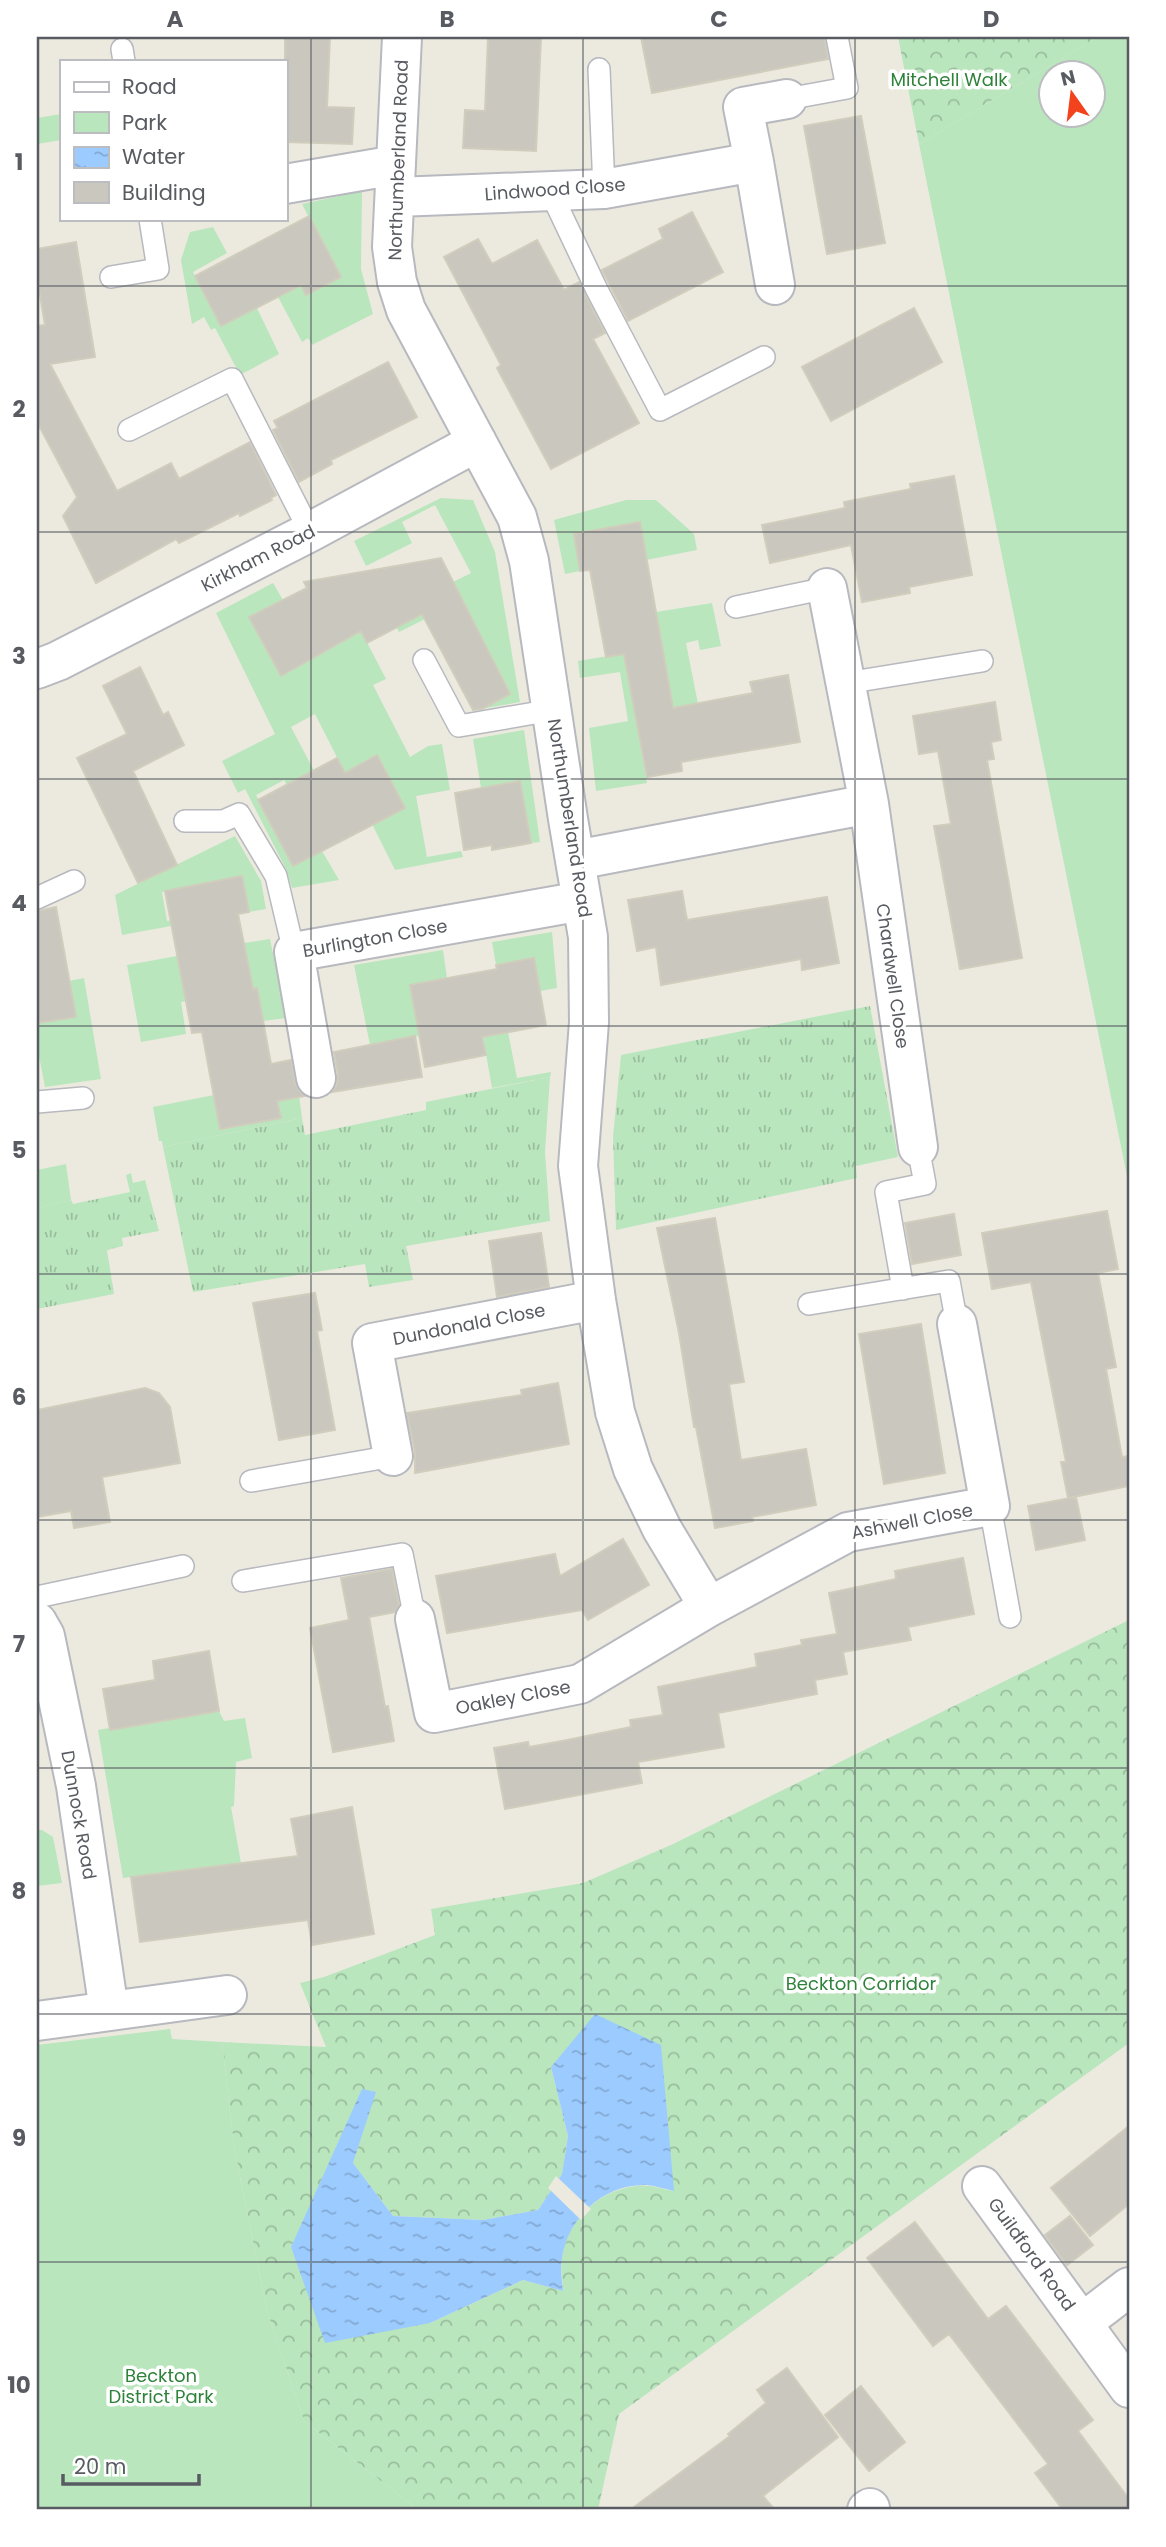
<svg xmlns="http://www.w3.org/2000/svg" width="1166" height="2547" viewBox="0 0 1166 2547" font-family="Poppins,sans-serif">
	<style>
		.grass { fill: url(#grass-tufts) }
		.forest { fill: url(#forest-crowns); fill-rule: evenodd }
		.green { fill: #b9e6bd; fill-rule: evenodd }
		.water { fill: url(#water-ripples) }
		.pier { fill: #eceadf }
		.building { fill: #c9c7be; stroke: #d1cdbd; stroke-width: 2 }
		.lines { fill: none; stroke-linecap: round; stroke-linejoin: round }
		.service-casing { stroke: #b7b9bf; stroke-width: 24 }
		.minor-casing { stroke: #b7b9bf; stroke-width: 42 }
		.service { stroke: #fff; stroke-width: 21 }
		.minor { stroke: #fff; stroke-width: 38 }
		.grid { fill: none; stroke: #585b61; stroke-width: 2; stroke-opacity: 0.55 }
		.labels { text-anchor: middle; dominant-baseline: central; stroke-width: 7; stroke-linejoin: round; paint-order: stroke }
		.park-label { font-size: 18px; fill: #2e823a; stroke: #fff }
		.street-label { font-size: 18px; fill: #585b61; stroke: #fff }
		.neatline { fill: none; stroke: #585b61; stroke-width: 2.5 }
		.grid-label { font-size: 23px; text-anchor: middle; font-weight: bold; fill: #585b61 }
	</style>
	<defs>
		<pattern id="grass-tufts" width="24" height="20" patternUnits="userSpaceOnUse" patternTransform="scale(1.75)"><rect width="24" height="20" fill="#b9e6bd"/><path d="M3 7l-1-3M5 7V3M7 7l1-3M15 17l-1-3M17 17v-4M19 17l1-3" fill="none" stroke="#99bd9d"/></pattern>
		<pattern id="forest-crowns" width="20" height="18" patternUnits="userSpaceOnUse" patternTransform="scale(1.75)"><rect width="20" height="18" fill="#b9e6bd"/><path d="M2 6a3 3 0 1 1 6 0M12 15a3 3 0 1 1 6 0" fill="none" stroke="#99bd9d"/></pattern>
		<pattern id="water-ripples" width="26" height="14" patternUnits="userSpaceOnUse" patternTransform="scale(1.75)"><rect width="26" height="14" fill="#9ccbff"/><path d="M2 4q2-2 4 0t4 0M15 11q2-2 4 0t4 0" fill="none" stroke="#82a8d2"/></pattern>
	</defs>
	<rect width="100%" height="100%" fill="#eceadf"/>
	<path class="grass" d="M870,1006L898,1157L856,1166L857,1178L616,1230L613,1137L621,1055Z
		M550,1077L545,1152L550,1221L406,1246L413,1280L369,1287L365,1264L193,1292L163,1147L302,1118L305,1135L426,1110V1102Z
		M131,1173L133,1183L145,1180L159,1231L122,1238L123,1246L107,1250L114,1294L37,1309V1208L71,1200L73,1204L130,1192L126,1175Z"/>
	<path class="forest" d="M898,37H1098L919,144Z
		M1129,1620V2043L619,2414L598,2510H418L304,2421L267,2311L234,2147L222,2042L326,2047L300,1983L324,1977L435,1935L431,1909L583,1883L671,1845ZM551,2067L674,2191C661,2189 649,2184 636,2186C598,2190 567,2221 562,2258C560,2269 563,2280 563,2291L523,2280L430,2323L291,2247L375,2092L353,2163L393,2216L483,2220L538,2210L562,2174L568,2136Z"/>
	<path class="green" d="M1098,37H1129V1186L919,144ZM1050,74H1092V116H1050Z
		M61,114V140L37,144V118Z
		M362,191L361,269L373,314L312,345L308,338L302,342L278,297L301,285L307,295L340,277L302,204Z
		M213,227L227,253L193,272L221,326L257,308L279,354L240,375L215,328L211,330L204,317L192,324L181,260L190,232Z
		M441,498L473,500L495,552L520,702L481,709L510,694L478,632L429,617L399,632L387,610L439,589L471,573L435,505L402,522L412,543L366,566L354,541Z
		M626,500H656L694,534L697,550L646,560L639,522L574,534L580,571L565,574L554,520Z
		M273,583L283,600L249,617L281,676L358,625L386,679L373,685L410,757L428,746L442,744L450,790L416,796L427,857L461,851L463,857L395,870L372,824L404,807L378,756L345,773L315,714L291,727L321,784L295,798L284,780L256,795L293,866L322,851L339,880L292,888L286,869L245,789L238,793L222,761L275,734L216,613Z
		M712,603L721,646L700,650L698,640L686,643L698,704L635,716L647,783L596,791L589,728L628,721L620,672L580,678L578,661L662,647L656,612Z
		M524,730L540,842L531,843L481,788L473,739Z
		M235,836L261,881L266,909L249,912L242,876L162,892L167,921L181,919L182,924L122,935L115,895Z
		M552,932L557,988L540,991L496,965L492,942Z
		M270,939L286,1018L263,1021L257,988L181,1002L186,1034L141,1042L127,965L188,954L250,977L244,943Z
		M443,950L447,978L410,985L419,1036L370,1045L354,965Z
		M84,978L101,1079L45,1087L39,1056H37V1011L44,1010L46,1022L75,1017L69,981Z
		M508,1032L517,1078L551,1072L550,1077L492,1088L483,1037Z
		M297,1080L302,1118L163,1147L162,1141H159L153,1107L214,1095L221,1129L280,1118L274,1084Z
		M66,1164L71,1200L37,1208V1170Z
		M219,1711L224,1721L245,1718L252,1758L236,1762L234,1806L231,1807L241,1863L123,1878L98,1730L109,1728L110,1730Z
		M37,1830H42L53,1837L62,1883L37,1886Z
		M170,2029L172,2039L222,2042L234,2147L267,2311L304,2421L418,2510H37V2045Z"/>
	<path class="water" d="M595,2014L661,2045L674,2191C665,2189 656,2186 647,2185C605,2183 568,2217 562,2258C560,2269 562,2280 563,2291L523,2280L430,2323L325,2343L291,2247L362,2089L376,2092L353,2163L393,2216L483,2220L538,2210L562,2174L568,2136L551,2067Z"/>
	<path class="pier" d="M556,2176L591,2209L581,2220L548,2188Z"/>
	<path class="building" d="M285,37H330L327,107L354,108L352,144L285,142Z
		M488,37H541L536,151L463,148L465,110L485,111Z
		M641,37H824L828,59L652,93Z
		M861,116L885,243L827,254L804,126Z
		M692,212L723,272L628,321L602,270L663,239L659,229Z
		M309,216L341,277L306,295L301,285L221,326L195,276Z
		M478,239L492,264L537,240L564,290L579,282L605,333L593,339L639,423L551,469L497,368L501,365L444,257Z
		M76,242L95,357L50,364L117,491L171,463L179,479L250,442L276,495L271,498L272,500L240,516L239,513L179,543L176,539L96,583L63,516L77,497L37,422V326L45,325L37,277V249Z
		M914,308L942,362L831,421L802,367Z
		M388,362L417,417L331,460L332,464L299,482L273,430L278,428L274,421Z
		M954,476L972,575L909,587L910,593L862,602L851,545L770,563L762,525L845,508L844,502L911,489L910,484Z
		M640,522L673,708L753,693L750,682L788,675L800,742L681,762L682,771L647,777L624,654L606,657L590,570L580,571L574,534Z
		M441,558L510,694L482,709L473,710L422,614L367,643L361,631L281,676L249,617L307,588L304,582Z
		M140,667L163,715L168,712L184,745L133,771L177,865L138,883L77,758L127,734L103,686Z
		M995,702L1001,740L991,742L994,759L987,760L1022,958L960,969L934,826L951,824L938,751L919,754L913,716Z
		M377,755L405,808L293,866L258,800L337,758L345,773Z
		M520,781L531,843L492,850V845L464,850L455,793Z
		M242,876L249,912L238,914L253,989L257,988L271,1064L291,1060L295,1082L299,1091L305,1096L277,1101L281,1118L220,1129L202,1032L192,1033L165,891Z
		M682,891L687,920L827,897L839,963L802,970L801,959L661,985L656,947L637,951L628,900Z
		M56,907L76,1017L37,1023V911Z
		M534,958L546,1025L482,1037L486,1055L425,1067L410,985L497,969L496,965Z
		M415,1036L422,1077L332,1092L337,1085L338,1075L334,1052Z
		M1107,1211L1118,1269L1098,1273L1116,1367L1106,1369L1122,1457L1129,1456V1486L1068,1498L1061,1462H1066L1031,1282L992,1289L982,1233Z
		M954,1214L961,1255L912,1264L905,1223Z
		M715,1218L744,1382L729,1384L741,1460L806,1449L816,1505L752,1517L753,1521L715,1528L696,1427H694L679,1333L657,1228Z
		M541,1233L549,1287L497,1297L489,1241Z
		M315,1293L322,1330L317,1331L335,1430L279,1440L253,1303Z
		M921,1324L945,1473L884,1484L859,1334Z
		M558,1383L569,1444L415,1473V1452L407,1413L522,1395L521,1390Z
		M145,1388L159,1393L170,1407L180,1463L102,1477L110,1522L74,1528L71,1511L37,1517V1410Z
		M1076,1497L1085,1540L1036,1550L1028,1506Z
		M623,1539L649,1585L588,1620L582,1610L447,1633L436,1576L555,1554L560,1576Z
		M963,1558L974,1614L908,1627L911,1640L843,1652L847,1674L815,1680L817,1694L718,1713L724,1747L638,1762L642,1783L505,1809L494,1748L528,1742L529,1747L562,1741L631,1727L630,1720L663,1715L658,1687L757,1667L755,1654L802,1645L801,1640L837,1634L829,1593L896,1579L895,1571Z
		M392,1569L399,1605L395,1612L369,1617L385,1707L388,1706L394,1741L333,1752L310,1628L349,1620L341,1578Z
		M209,1651L219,1711L110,1730L103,1689L155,1680L153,1661Z
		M352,1807L374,1934L312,1945L308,1920L140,1942L131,1877L298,1856L291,1819Z
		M1129,2126V2204L1090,2236L1051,2188Z
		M1070,2216L1093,2245L1067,2265L1045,2235Z
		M915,2222L988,2319L1006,2306L1093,2420L1078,2431L1129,2499V2510H1063L1035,2473L1048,2464L949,2334L933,2346L867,2258Z
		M787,2368L838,2437L763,2496L775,2510H630L730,2436L728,2434L766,2403L757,2390Z
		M861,2386L905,2442L869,2471L825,2415Z"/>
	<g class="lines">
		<g class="service-casing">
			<path id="service" d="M122,49L124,61
				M599,69L604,189
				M787,99L847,88L837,37
				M550,191L596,288L660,410L764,357
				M111,277L158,269L150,219
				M129,430L232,379L310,532
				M736,607L827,588
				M424,660L459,726L552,710
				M846,683L982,661
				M185,821H223L239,814L276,876L294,952
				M37,898L74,881
				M37,1102L83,1098
				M903,1289L886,1192L925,1184L918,1147
				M809,1304L949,1281L957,1324
				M251,1481L393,1456
				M990,1506L1010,1617
				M243,1581L402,1554L415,1619
				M37,1597L183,1566"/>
		</g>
		<g class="minor-casing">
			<path id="minor" d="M402,37L392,247L397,282L406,310L517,517L529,561L568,819L588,937L589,1022L578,1166L596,1300L615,1412L633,1469L662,1529L709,1607
				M285,184L396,165
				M396,197L604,189L754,162
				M775,285L754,162L743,107L787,99
				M827,588L869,804L918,1147
				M37,669L58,661L310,532L477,442
				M576,860L869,804
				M316,1078L294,952L582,901
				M393,1456L372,1343L596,1300
				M415,1619L434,1713L580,1684L709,1607L848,1532L990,1506L957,1324
				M37,1622L45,1636L76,1786L109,2011
				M37,2021L227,1995
				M982,2186L1129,2388
				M1082,2323L1129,2287
				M867,2510L870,2508"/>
		</g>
		<use href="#service" class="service"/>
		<use href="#minor" class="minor"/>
	</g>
	<path class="grid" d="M311,37V2510M583,37V2510M855,37V2510M37,286H1129M37,532H1129M37,779H1129M37,1026H1129M37,1274H1129M37,1520H1129M37,1768H1129M37,2014H1129M37,2262H1129"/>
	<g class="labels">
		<g class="park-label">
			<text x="949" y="79">Mitchell Walk</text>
			<text x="861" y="1983">Beckton Corridor</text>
			<text x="161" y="2375">Beckton<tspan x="161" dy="21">District Park</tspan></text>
		</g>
		<g class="street-label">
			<text transform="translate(398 160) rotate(-88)">Northumberland Road</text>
			<text transform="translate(555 189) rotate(-4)">Lindwood Close</text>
			<text transform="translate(258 558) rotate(-27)">Kirkham Road</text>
			<text transform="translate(570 818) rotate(81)">Northumberland Road</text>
			<text transform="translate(375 938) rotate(-10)">Burlington Close</text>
			<text transform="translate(893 976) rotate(82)">Chardwell Close</text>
			<text transform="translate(469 1324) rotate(-11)">Dundonald Close</text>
			<text transform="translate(912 1521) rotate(-11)">Ashwell Close</text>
			<text transform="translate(513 1697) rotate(-11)">Oakley Close</text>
			<text transform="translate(79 1815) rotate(80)">Dunnock Road</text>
			<text transform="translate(1032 2254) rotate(54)">Guildford Road</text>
		</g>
	</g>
	<rect width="1166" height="2547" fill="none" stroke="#ffffff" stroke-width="77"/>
	<rect x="60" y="60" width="228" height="161" fill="#ffffff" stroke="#bcbdc0" stroke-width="2"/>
	<rect x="74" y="82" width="35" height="10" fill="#ffffff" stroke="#bcbdc0" stroke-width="2"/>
	<text x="122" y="94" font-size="21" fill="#585b61">Road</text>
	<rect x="74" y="112" width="35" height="21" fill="#b9e6bd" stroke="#bcbdc0" stroke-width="2"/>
	<text x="122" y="130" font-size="21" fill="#585b61">Park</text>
	<rect x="74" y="147" width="35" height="21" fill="url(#water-ripples)" stroke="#bcbdc0" stroke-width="2"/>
	<text x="122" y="164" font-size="21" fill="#585b61">Water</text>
	<rect x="74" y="182" width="35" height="21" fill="#c9c7be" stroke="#bcbdc0" stroke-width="2"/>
	<text x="122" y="200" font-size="21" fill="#585b61">Building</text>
	<g transform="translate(1072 94) rotate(346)"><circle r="33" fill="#ffffff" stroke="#bcbdc0" stroke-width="2"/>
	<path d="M0-5L12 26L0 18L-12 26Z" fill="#f3421e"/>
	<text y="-10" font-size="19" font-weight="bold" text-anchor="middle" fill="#585b61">N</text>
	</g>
	<path d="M63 2474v10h136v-10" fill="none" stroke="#585b61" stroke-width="3.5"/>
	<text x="74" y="2474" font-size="21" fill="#585b61" stroke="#ffffff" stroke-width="5" paint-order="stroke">20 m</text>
	<rect x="38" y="38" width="1090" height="2470" class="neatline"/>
	<g class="grid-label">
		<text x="175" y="27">A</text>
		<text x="447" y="27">B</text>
		<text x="719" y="27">C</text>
		<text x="991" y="27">D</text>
		<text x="19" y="170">1</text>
		<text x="19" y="417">2</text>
		<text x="19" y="664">3</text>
		<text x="19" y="911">4</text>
		<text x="19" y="1158">5</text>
		<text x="19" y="1405">6</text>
		<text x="19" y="1652">7</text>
		<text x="19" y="1899">8</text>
		<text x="19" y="2146">9</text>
		<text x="19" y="2393">10</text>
	</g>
</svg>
